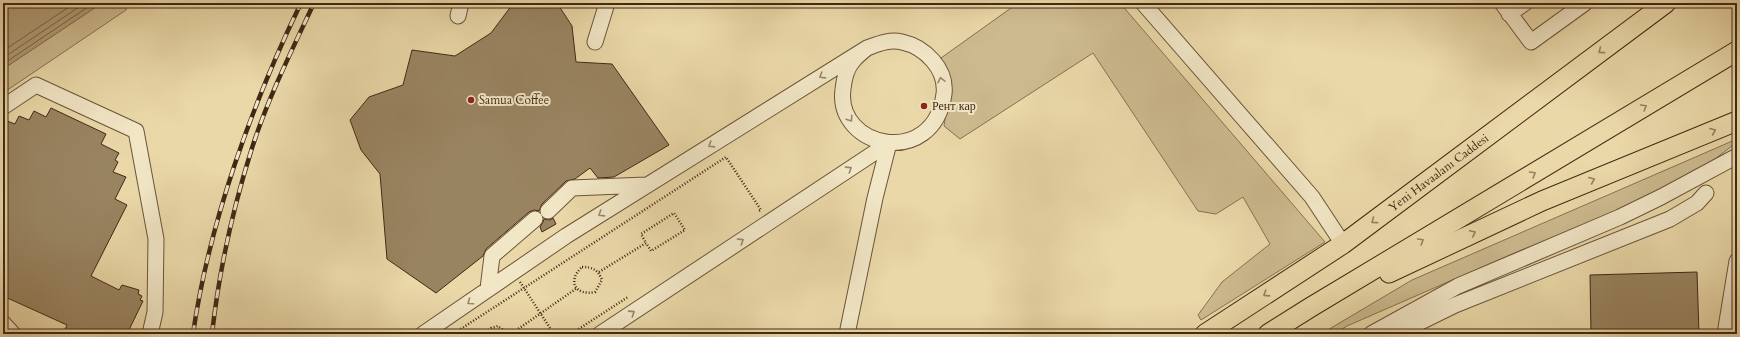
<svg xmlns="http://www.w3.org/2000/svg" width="1740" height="337" viewBox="0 0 1740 337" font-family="Cardo,serif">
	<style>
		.green { fill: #cdba8f; stroke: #877152 }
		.water { fill: #b19c76; stroke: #846e4f }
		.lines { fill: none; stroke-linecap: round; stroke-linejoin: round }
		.shore { stroke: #796245; stroke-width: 1 }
		.building { fill: #998461; stroke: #412814 }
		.minor-casing { stroke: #6b5439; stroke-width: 17 }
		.major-casing { stroke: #412814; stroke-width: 21 }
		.path { stroke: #412814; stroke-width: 2.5; stroke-dasharray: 1 2; stroke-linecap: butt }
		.minor { stroke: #f1e6c6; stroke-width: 15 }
		.major { stroke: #ead8a8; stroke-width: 19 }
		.rail-casing { stroke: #412814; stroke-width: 4.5 }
		.rail { stroke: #f1e6c6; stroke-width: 3; stroke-dasharray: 9; stroke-linecap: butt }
		.oneway { stroke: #96805e }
		.oneway2 { stroke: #99876d }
		.poi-dot { fill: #8f2418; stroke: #f1e6c6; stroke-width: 1.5 }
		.labels { text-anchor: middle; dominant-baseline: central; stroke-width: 4; stroke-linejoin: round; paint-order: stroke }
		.poi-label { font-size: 12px; fill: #412814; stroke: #f1e6c6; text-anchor: start }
		.street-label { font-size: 12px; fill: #412814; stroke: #f1e6c6 }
	</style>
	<rect width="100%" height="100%" fill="#ead8a8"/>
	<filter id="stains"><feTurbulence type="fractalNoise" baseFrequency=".005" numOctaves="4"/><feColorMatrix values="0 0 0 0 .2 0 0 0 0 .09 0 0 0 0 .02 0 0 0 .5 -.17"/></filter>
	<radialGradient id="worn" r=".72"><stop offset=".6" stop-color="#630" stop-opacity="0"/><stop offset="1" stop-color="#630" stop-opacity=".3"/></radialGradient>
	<path class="green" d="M102,3H127L126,10L3,93V69Z
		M1018,3H1120L1325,242L1201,320L1198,315L1222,282L1270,244L1243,197L1216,214L1198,211L1093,53L960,139L944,126L950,82L941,58Z
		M1737,139V142L1684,183L1512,254L1347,326L1334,334H1321L1412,280Z"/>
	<path class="water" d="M11,3H102L3,69V9Z"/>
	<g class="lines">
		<path class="shore" d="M3,51L75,3
			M3,58L85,3
			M3,64L94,3"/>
	</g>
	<path class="building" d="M517,3H557L572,26L576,62L612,64L669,145L614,177L598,178L590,168L575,179L566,181L542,204L539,211L534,210L529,212L486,249L483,256L436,293L387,259L380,174L361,150L350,120L369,97L403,85L412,50L455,56L491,33L512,5Z
		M51,108L106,134L101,144L119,153L115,160L118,162L113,172L126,177L115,199L127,205L91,276L119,290L122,285L139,290L138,294L142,296L140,300L143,301L127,334H63L67,325L3,296V130L7,121L15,124L19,116L29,120L34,111L46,117Z
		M553,218L556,224L542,232L540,227L543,222L544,219L550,220Z
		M1697,272L1699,334H1591L1590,275Z"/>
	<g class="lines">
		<g class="minor-casing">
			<path id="minor" d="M1143,3L1312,197L1343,244
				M1502,3L1531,42L1585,3
				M1509,14L1525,3
				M458,16L461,3
				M595,42L607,3
				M3,107L36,85L136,131L156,239L155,312L150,334
				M548,211L572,188L646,185
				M488,289L492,256L535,219
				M3,323L13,334
				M423,334L566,236L867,48C878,44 889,39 902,42C925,47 947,69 944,94C934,169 835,149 843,89C844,79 846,69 853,61C857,56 862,52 867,48
				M600,334L889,143
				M847,334L875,198L889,143
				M1371,334L1458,286L1620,217L1661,197L1737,156
				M1396,334L1455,305L1670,219L1697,203L1706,193
				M1725,334L1737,261"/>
		</g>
		<g class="major-casing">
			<g id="major">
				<path d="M1389,273L1542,201L1737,121"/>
				<path id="s1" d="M1205,334L1343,244L1666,3"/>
				<path d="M1268,334L1311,307L1737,51"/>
			</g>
		</g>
		<path class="path" d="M582,267C593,267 598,270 602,280L595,292C575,296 567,281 582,267Z
			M599,272L646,243L641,234L674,213L685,230L651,251L646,243
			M520,282L554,334
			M453,334L726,157L761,210L759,211
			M484,334L491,328L498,326L508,334
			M511,334L577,288
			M571,334L628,297"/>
		<use href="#minor" class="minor"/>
		<use href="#major" class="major"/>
		<g class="rail-casing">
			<path id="rail" d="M193,334C209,223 252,104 301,3
				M212,334C219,271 233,208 252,148C268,98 292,50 314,3"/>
		</g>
		<use href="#rail" class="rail"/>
	</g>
	<defs><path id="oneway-chevron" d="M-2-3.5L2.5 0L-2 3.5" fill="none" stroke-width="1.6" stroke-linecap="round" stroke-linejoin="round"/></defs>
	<g class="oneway">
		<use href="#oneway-chevron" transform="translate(1601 51) rotate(143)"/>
		<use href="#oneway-chevron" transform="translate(1644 107) rotate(-31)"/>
		<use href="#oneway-chevron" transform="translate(1713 131) rotate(-22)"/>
		<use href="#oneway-chevron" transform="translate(1533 174) rotate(-31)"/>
		<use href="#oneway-chevron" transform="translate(1592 180) rotate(-23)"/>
		<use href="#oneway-chevron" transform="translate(1374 221) rotate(143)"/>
		<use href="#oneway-chevron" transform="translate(1473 233) rotate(-25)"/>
		<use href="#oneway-chevron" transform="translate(1421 241) rotate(-31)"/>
		<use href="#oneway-chevron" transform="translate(1266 294) rotate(147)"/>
	</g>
	<g class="oneway2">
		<use href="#oneway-chevron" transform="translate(822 76) rotate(148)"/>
		<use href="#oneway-chevron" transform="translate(941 80) rotate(-102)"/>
		<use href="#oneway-chevron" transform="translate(850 119) rotate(56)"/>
		<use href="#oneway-chevron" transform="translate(711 145) rotate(148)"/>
		<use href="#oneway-chevron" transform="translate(849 169) rotate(-33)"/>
		<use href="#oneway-chevron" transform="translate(601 214) rotate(148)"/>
		<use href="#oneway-chevron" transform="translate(741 241) rotate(-33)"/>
		<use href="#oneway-chevron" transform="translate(470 302) rotate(145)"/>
		<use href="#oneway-chevron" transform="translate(632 313) rotate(-33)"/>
	</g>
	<g class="poi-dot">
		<circle cx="471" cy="100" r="4"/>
		<circle cx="924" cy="106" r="4"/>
	</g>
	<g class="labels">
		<g class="poi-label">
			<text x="479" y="100">Samua Coffee</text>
			<text x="932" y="106">Рент кар</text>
		</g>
		<g class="street-label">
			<text stroke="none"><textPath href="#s1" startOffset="284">Yeni Havaalanı Caddesi</textPath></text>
		</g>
	</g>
	<rect width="1740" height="337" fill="none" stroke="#ead8a8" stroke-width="16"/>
	<rect x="4" y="4" width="1732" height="329" fill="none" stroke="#412814" stroke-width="2"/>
	<rect x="8" y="8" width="1724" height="321" fill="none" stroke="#412814"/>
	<rect width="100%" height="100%" filter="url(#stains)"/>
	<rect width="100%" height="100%" fill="url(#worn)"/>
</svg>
